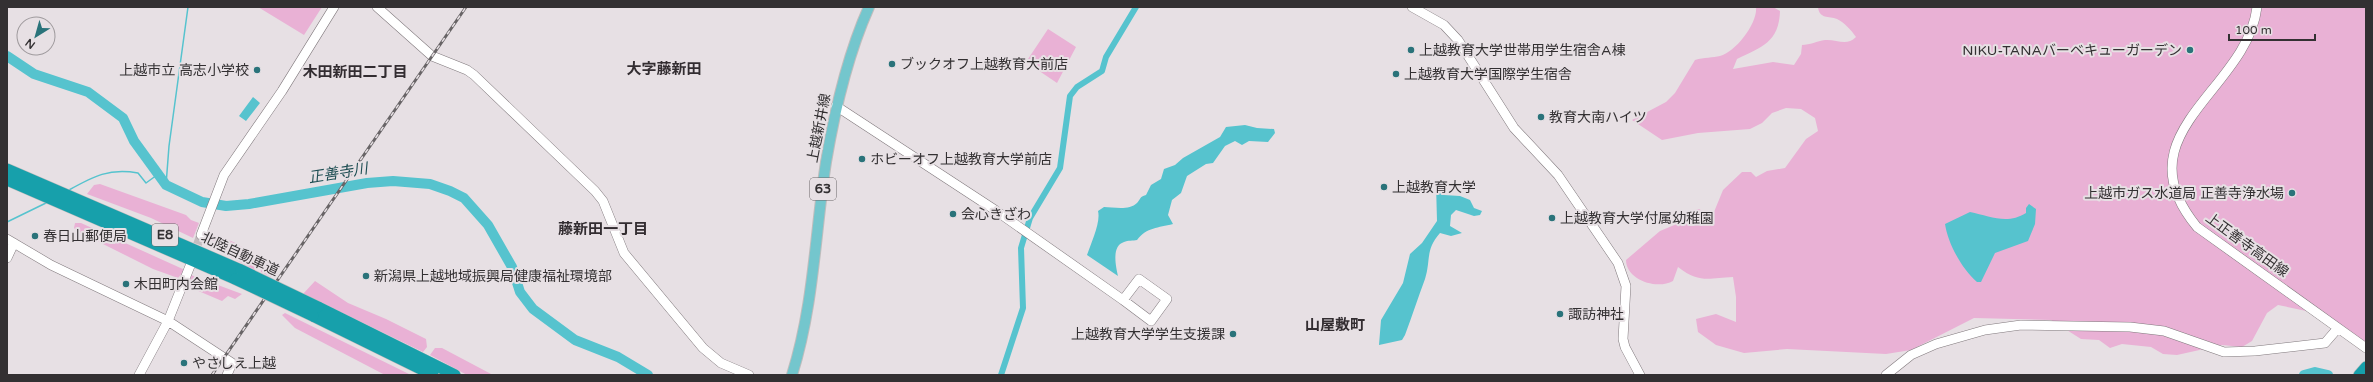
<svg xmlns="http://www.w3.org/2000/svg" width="2373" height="382" viewBox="0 0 2373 382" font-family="'Varela Round','Noto Sans JP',sans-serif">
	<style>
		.green { fill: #e9b1d5 }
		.water { fill: #56c3ce }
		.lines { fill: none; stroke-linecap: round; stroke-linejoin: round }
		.stream { stroke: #56c3ce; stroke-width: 1.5 }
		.canal { stroke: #56c3ce; stroke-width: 6 }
		.river { stroke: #56c3ce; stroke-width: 10 }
		.secondary-tunnel { stroke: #c3bdc0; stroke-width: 9; stroke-dasharray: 9 4.5; stroke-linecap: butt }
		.secondary-casing { stroke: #80797d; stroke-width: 10 }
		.primary-casing { stroke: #bebdbd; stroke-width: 12 }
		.highway-casing { stroke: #bebdbd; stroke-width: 12 }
		.secondary { stroke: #fff; stroke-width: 9 }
		.primary { stroke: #74c6cd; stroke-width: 10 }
		.highway { stroke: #17a0ab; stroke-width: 11 }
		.rail-casing { stroke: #686466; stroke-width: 3 }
		.rail { stroke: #e7e0e4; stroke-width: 1.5; stroke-dasharray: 4.5; stroke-linecap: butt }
		.highway-bridge-casing { stroke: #bebdbd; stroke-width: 12; stroke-linecap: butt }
		.highway-bridge { stroke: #17a0ab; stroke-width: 11 }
		.poi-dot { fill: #2a737a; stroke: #e7e0e4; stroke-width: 1.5 }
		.labels { text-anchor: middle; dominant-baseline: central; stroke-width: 4; stroke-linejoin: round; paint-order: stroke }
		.shield { fill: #e7e0e4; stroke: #696567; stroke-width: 1 }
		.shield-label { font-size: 13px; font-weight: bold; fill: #333032 }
		.poi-label { font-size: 14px; fill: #333032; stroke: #e7e0e4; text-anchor: start }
		.street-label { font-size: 14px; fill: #333032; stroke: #e7e0e4 }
		.neighbourhood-label { font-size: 15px; font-weight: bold; fill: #332d31; stroke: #e7e0e4 }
		.water-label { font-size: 15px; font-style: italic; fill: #1d4d52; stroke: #e7e0e4 }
	</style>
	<rect width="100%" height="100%" fill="#e7e0e4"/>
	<path class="green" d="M258,7H322L304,35Z
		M1756,7H1773L1780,11C1779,42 1762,47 1737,59L1733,69L1773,62L1794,65L1801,54L1802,45C1810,45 1817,41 1825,40C1837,39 1846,47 1856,37C1852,31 1844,22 1837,19C1829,16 1819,19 1818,7H2366V346L2311,312L2278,305L2267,313L2252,341L2242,347L2222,345L2177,355L2163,354L2151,347L2122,344L2110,348L2099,340L2081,339L2051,320L1974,318L1911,350L1886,354L1787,349L1744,353L1716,345L1698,332L1696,319L1716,314L1736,322V297L1733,277C1709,278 1700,284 1678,267L1673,281C1657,290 1626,280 1626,260L1660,231L1691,218L1695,210L1699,209L1709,215L1714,212L1723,190L1742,172H1751L1756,177L1767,171L1785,168L1806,139L1818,131L1815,118L1801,109L1786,108L1772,113L1762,123L1750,129L1698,133L1662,140L1632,120L1666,102L1675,93L1695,60C1704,57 1713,58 1720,56C1736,52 1758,23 1756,7Z
		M1048,29L1076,47L1057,83L1026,62Z
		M100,184L186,215L191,220L199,223L193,238L151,218L87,194L94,185Z
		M75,223H81L185,270L178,278L153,269L77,231L74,228Z
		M213,235C232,240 254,248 255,270L204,243L208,236Z
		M259,256L279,267L271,277L261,272Z
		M191,275L242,294L235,299L228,296L222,301L189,287Z
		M315,281L348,303L386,319L426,339L427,347L423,352L303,294Z
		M285,313L409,374L385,375L295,328L282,315Z
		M435,348H442L493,375H467L430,355Z"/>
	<path class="water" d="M253,97L260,103L246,121L239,116Z
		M1245,125L1257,128L1274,129L1275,133L1268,142L1249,141L1242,145L1235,141L1225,146L1213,163L1206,164L1187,176L1181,193L1172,200L1168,215L1173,224C1158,228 1147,227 1137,240C1133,241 1128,240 1124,242C1111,246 1116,267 1118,276L1087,255C1091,243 1101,222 1098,211L1104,207C1113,207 1129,211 1137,203C1141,199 1139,197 1146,195L1151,185L1161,179L1164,169L1175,165L1183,158L1220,137L1226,127Z
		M1436,184L1443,191L1444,195L1460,196L1470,200L1474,208L1482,211L1480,215L1474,216L1456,210L1451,215L1450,226L1462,233L1451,236L1440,233C1425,250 1431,260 1425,279C1418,298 1412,316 1405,335L1402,340L1379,345L1381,320L1403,283L1410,254L1422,243L1437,221Z
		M2029,204L2036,209L2035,224L2028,241L1995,253L1981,282H1977C1962,269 1948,244 1945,224L1970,212C1990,216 2007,225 2026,213V208Z"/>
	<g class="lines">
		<path class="stream" d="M166,185L169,146L188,7
			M69,190C94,176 109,168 138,173L146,183L157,175
			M7,222L48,202"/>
		<path class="canal" d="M1001,375L1023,308L1021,248L1030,218L1060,168L1070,96L1077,87L1102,71L1106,57L1136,7"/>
		<path class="river" d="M7,56L34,74L88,92L123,118L134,141L166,185L202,202L226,206L249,204L367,183L393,181L430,184L450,191L464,198L488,225L512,267L520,292L533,309L575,340L618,357L648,375
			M2304,375L2315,372L2328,375"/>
		<path class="secondary-tunnel" d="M193,257L201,235"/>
		<g class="secondary-casing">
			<path id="secondary" d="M377,7L432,56L467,70L474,75L595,191L603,201L624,253L703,348L721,363L749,375
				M1412,7L1444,25L1458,40L1514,128L1558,175L1618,263L1626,286L1623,339L1625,347L1640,375
				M2257,7C2247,91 2119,133 2197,227L2366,348
				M836,106L995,210L1123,300L1139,279L1167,299L1151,321L1123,300
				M201,235L224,175L282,91L334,7
				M7,239L51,265L168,321L232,363L227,375
				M7,258L14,243
				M139,375L168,321L190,266
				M1886,375L1911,355L1936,344L1985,330L2021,325L2130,327L2164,331L2224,352L2255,351L2325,343L2338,328"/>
		</g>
		<g class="primary-casing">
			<path id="primary" d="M792,375C814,305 815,234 826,162C835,109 847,56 869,7"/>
		</g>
		<g class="highway-casing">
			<path id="highway" d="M7,169L241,270
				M7,180L235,279
				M318,307L455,375
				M313,316L433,375
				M2359,375L2366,367"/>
		</g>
		<use href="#secondary" class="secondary"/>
		<use href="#primary" class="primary"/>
		<use href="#highway" class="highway"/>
		<g class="rail-casing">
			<path id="rail" d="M212,375L466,7"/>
		</g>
		<use href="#rail" class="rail"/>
		<g class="highway-bridge-casing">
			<path id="highway-bridge" d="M241,270L318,307
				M235,279L313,316"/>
		</g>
		<use href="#highway-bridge" class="highway-bridge"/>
	</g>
	<g class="poi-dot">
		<circle cx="1411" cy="50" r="4"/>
		<circle cx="2190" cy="50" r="4"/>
		<circle cx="892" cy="64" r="4"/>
		<circle cx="257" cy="70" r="4"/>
		<circle cx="1396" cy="74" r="4"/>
		<circle cx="1541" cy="117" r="4"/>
		<circle cx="862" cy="159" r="4"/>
		<circle cx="1384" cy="187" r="4"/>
		<circle cx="2292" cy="193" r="4"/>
		<circle cx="953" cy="214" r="4"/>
		<circle cx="1552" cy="218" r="4"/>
		<circle cx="35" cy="236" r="4"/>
		<circle cx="366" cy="276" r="4"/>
		<circle cx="126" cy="284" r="4"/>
		<circle cx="1560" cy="314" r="4"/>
		<circle cx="1233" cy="334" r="4"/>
		<circle cx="184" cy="363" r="4"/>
	</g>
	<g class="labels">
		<g class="shield">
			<rect x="810" y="178" width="26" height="22" rx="3"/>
			<rect x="152" y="224" width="26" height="22" rx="3"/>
		</g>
		<g class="shield-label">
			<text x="823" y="189">63</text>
			<text x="165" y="235">E8</text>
		</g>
		<g class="poi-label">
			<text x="1419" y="50">上越教育大学世帯用学生宿舎A棟</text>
			<text x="2182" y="50" text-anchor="end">NIKU-TANAバーベキューガーデン</text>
			<text x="900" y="64">ブックオフ上越教育大前店</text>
			<text x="249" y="70" text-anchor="end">上越市立 高志小学校</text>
			<text x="1404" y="74">上越教育大学国際学生宿舎</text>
			<text x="1549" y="117">教育大南ハイツ</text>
			<text x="870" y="159">ホビーオフ上越教育大学前店</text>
			<text x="1392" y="187">上越教育大学</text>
			<text x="2284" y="193" text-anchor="end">上越市ガス水道局 正善寺浄水場</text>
			<text x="961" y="214">会心きざわ</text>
			<text x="1560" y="218">上越教育大学付属幼稚園</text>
			<text x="43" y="236">春日山郵便局</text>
			<text x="374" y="276">新潟県上越地域振興局健康福祉環境部</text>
			<text x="134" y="284">木田町内会館</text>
			<text x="1568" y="314">諏訪神社</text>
			<text x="1225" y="334" text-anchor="end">上越教育大学学生支援課</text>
			<text x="192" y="363">やさしえ上越</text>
		</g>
		<g class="street-label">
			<text transform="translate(819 128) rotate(-79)">上越新井線</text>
			<text transform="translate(2247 245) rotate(36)">上正善寺高田線</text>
			<text transform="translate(240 254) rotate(25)">北陸自動車道</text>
		</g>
		<g class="neighbourhood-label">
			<text x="664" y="69">大字藤新田</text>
			<text x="355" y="72">木田新田二丁目</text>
			<text x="603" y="229">藤新田一丁目</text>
			<text x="1335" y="325">山屋敷町</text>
		</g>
		<g class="water-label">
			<text transform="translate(338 173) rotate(-9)">正善寺川</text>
		</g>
	</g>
	<rect width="2373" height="382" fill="none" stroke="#333032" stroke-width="16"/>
	<g transform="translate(36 36) rotate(217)"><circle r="19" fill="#e7e0e4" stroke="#9f9a9d"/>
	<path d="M0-3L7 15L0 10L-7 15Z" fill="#2a737a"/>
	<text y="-6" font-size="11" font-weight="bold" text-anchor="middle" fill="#333032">N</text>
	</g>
	<path d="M2229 34v6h86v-6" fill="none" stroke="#333032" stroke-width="2"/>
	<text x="2235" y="34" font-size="12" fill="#333032" stroke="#e7e0e4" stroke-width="3" paint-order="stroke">100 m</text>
</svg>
